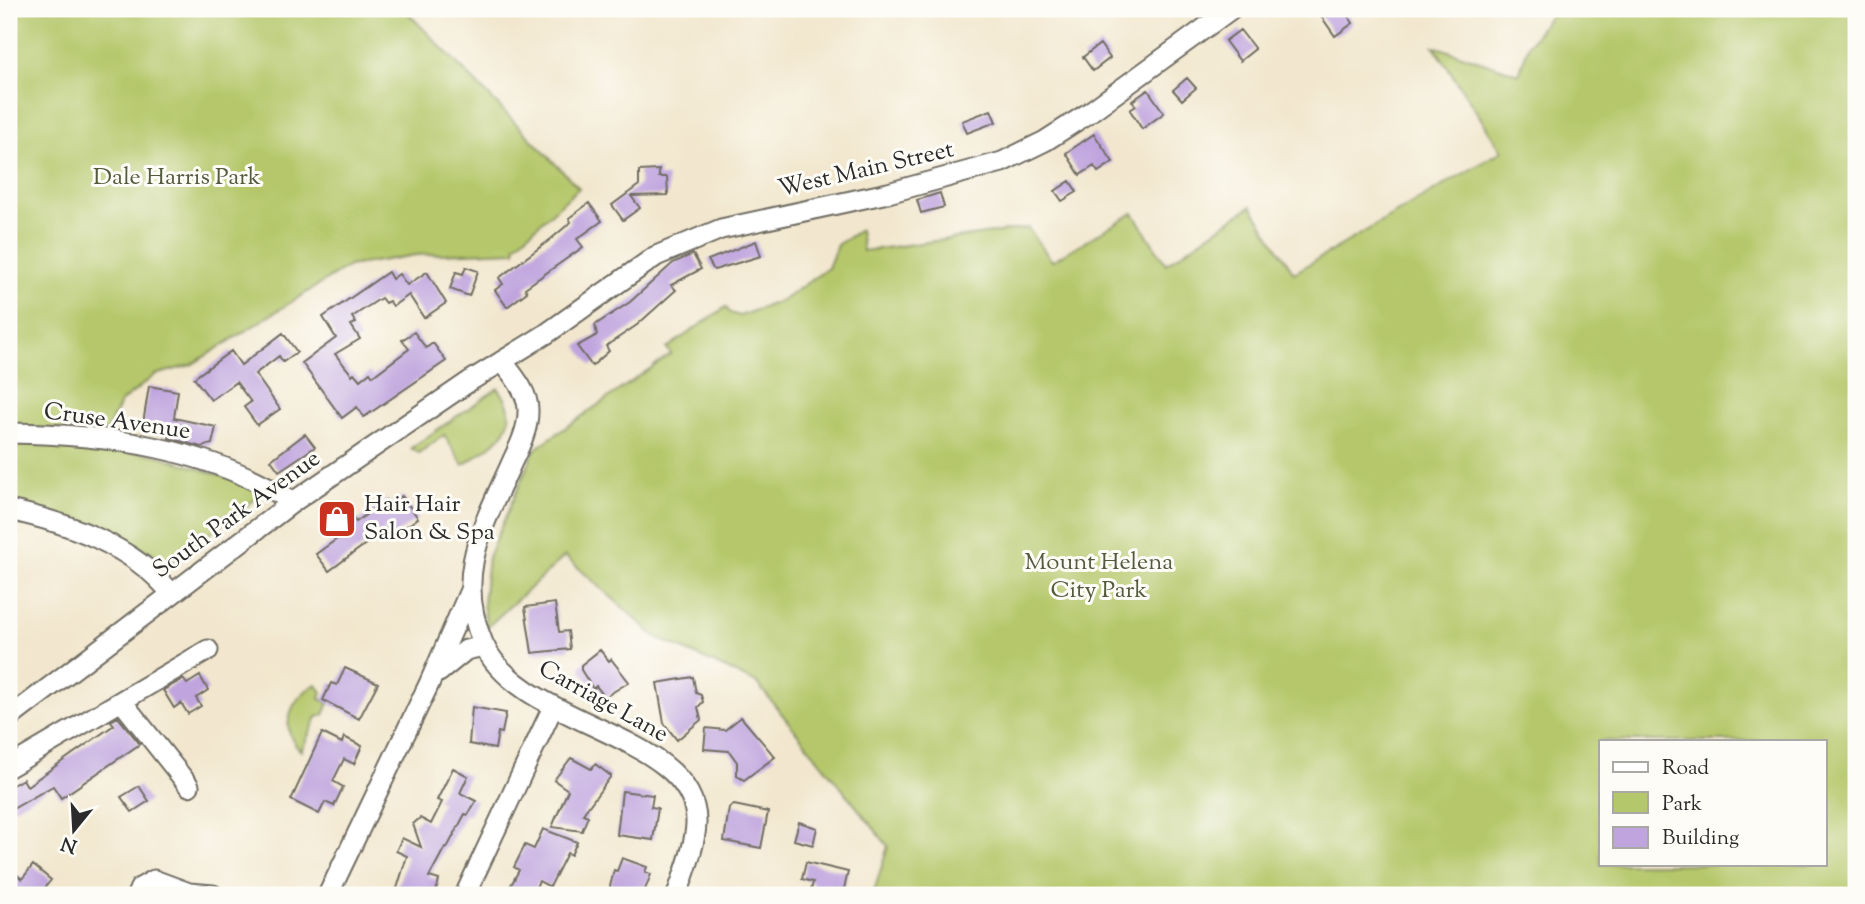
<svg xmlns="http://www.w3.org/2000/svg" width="1865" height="904" viewBox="0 0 1865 904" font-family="'Sorts Mill Goudy',serif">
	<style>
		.green { fill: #b5c76b; stroke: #70794b; stroke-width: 2; fill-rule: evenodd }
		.building { fill: #bfa4de }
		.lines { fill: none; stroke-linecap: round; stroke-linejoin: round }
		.minor-casing { stroke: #716d64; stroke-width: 23 }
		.minor { stroke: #fff; stroke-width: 19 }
		.labels { text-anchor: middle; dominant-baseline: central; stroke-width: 6; stroke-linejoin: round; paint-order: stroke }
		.street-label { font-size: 24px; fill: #2b2b2b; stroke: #fdfcf7 }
		.park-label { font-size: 24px; fill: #545a3e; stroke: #fdfcf7 }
		.poi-label { font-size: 24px; fill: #2b2b2b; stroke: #fdfcf7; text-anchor: start }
	</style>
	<rect width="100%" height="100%" fill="#fdfcf7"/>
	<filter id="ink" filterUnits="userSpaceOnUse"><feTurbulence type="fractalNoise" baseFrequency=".0143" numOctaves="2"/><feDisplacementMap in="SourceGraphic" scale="14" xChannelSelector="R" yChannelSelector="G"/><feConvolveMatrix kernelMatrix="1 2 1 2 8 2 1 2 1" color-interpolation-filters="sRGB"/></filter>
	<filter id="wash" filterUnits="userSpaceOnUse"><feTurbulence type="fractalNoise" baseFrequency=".00686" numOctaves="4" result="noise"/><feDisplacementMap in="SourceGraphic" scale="28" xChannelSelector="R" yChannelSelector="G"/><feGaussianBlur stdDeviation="1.57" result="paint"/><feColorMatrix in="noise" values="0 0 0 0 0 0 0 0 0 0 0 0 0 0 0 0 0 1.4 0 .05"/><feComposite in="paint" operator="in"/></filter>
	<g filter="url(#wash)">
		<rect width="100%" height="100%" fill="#f2e7ce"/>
		<path class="green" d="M9,9H404L579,188L516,245L515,251L416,255L349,266L191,365L155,375L120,403L106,433L9,426Z
			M1555,9H1856V895H873L888,846L757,683L656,637L565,556L487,627L483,604L488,557L535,449L671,354L667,348L726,307L730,313L740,316L783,300L828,268L837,245L860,230L863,251L1028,228L1052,261L1133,213L1166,264L1251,206L1294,273L1502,151L1434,46L1519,74L1529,44ZM1601,741H1825V864H1601Z
			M498,388C529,426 491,446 463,465L444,435L419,453L411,448Z
			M9,440L85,444L156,455L258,487L261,495L171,563L120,537L74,520L9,502Z
			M316,684L322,692L320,699L329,703L324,715L317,717L301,751C277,729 291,698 316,684Z"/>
		<g id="blocks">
			<path class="building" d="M1316,9H1343L1353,23L1335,36Z
				M1240,30L1255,49L1240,61L1225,41Z
				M1100,44L1110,58L1093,71L1083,57Z
				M1187,78L1196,88L1182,100L1173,90Z
				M1148,90L1164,113L1142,129L1130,110L1136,106L1132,101Z
				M991,110L996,122L967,133L962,121Z
				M1094,134L1113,162L1098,172L1094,166L1080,175L1066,153Z
				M659,170V177H667L668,195L631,196L640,208L623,220L612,205L639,185V171Z
				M1070,181L1077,192L1062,201L1055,191Z
				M940,193L944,207L921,213L917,200Z
				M589,203L602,221L577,239L583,247L525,288L527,292L507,307L495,290L503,284L499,278L551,239L571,222L569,218Z
				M756,241L761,256L714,270L708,260Z
				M693,254L701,269L671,285L676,290L637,325L606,346L609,351L592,366L577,346L597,335L595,325L630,302L673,263Z
				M466,267L478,271L469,296L450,289L456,272L463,274Z
				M388,272L392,279L399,274L407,285L427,272L446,303L424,318L409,295L393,306L389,301L385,303L381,298L352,317L356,323L351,325L360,339L335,354L352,375L354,373L360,380L370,372L373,376L409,349L402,340L414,332L426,348L433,343L446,361L364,417L357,407L342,418L302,363L336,338L323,317Z
				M283,333L297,352L283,362L279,356L255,374L280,409L257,425L244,407L251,402L236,382L211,400L194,378L231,351L241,365Z
				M149,386L178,391L174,418L216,427L212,444L201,447L169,438L170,435L142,430Z
				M305,434L315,447L279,471L271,460Z
				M402,496L418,518L392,537L386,529L329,571L316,554L344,534L331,515L345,506L356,522L386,500L391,504Z
				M555,603L559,632L568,631L570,649L532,653L525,607Z
				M600,650L609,661L611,659L629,682L605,697L596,686L593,689L581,670V665Z
				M345,668L378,683L359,719L323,700L331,683L337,685Z
				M200,676L208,690L196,698L201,706L188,714L181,703L174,708L163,690L183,679L187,684Z
				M693,677L696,693L701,695L703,702L698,707L701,720L677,740L664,723L657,683Z
				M472,707L506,713L502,733L498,732L495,749L469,744Z
				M118,717L140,744L61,798L53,786L9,811V787L23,779L27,786L114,725L111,721Z
				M741,717L775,757L744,780L737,776V762L729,751L704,749L706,728L725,730Z
				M322,733L342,743L344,737L362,746L354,764L344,759L333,781L343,787L334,806L325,802L319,814L291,800Z
				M571,758L591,769L595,764L611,776L583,814L588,816L582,831L552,827L568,790L554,780Z
				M453,768L468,776L460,793L476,801L468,815L465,814L447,848L445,847L429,877L439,880L435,895H395L407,856L396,851L402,838L421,847L413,824L420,818L431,824L442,802L437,800Z
				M139,786L149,801L132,812L121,797Z
				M622,791L653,795L651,807L658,808L653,840L617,835Z
				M734,805L768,812L761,848L724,841L729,808Z
				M799,822L817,828L813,845L794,840Z
				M543,829L577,842L571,855L567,853L550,887L539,881L532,895H526L510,887L519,870L514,867L525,845L534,849Z
				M622,858L647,867L645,872L651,874L643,895H608L614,870L617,871Z
				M806,862L848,872L843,893L810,895L813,882L802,879Z
				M33,865L51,880L39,895H18L9,888V868L22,879Z"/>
		</g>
	</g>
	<g filter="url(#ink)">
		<use href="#blocks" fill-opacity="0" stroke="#716d64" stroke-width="2"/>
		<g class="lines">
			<g class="minor-casing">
				<path id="minor" d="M502,361C513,375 529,393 528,412C528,430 519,447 512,462C484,525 453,574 483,643C519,727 699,733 696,824C695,847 684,873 677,895
					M9,433C106,434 210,448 293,502
					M9,510C68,523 132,545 171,593
					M439,672L466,650L484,646
					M123,703L189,786
					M9,718L293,502L470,381L546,334L656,256L721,229L888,193L1002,162L1045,141L1087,114L1231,9
					M9,767L208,650
					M137,895L140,888L154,880L189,893L213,895
					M328,895L429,684L471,588
					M465,895L553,707"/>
			</g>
			<use href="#minor" class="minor"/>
		</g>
	</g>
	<defs>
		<g id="shop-square" transform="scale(2.0125)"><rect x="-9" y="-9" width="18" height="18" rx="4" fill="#c8321e" stroke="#fdfcf7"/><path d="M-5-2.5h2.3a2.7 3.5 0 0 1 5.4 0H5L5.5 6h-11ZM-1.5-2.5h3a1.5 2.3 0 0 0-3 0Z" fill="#fff"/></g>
	</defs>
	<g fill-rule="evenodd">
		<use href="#shop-square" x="337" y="519"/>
	</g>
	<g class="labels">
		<g class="street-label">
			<text transform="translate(866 170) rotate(-13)">West Main Street</text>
			<text transform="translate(117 422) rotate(8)">Cruse Avenue</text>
			<text transform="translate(237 515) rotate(-36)">South Park Avenue</text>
			<text transform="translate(603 702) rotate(29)">Carriage Lane</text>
		</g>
		<g class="park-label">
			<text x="177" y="178">Dale Harris Park</text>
			<text x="1099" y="563">Mount Helena<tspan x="1099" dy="28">City Park</tspan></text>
		</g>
		<g class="poi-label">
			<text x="364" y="505">Hair Hair<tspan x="364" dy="28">Salon &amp; Spa</tspan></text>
		</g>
	</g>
	<rect width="1865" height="904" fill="none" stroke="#fdfcf7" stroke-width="35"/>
	<rect x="1599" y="740" width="228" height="126" fill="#fdfcf7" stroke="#a9a8a5" stroke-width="2"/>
	<rect x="1613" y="762" width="35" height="10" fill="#ffffff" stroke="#a9a8a5" stroke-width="2"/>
	<text x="1662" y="774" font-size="21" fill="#2b2b2b">Road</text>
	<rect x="1613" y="792" width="35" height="21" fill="#b5c76b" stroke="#a9a8a5" stroke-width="2"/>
	<text x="1662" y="810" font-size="21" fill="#2b2b2b">Park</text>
	<rect x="1613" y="827" width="35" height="21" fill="#bfa4de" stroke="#a9a8a5" stroke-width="2"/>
	<text x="1662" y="844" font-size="21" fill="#2b2b2b">Building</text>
	<g transform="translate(74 830) rotate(198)" stroke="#fdfcf7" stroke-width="5" paint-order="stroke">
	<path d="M0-5L12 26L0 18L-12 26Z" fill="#2b2b2b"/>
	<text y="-10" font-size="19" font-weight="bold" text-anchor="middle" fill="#2b2b2b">N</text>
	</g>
</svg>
